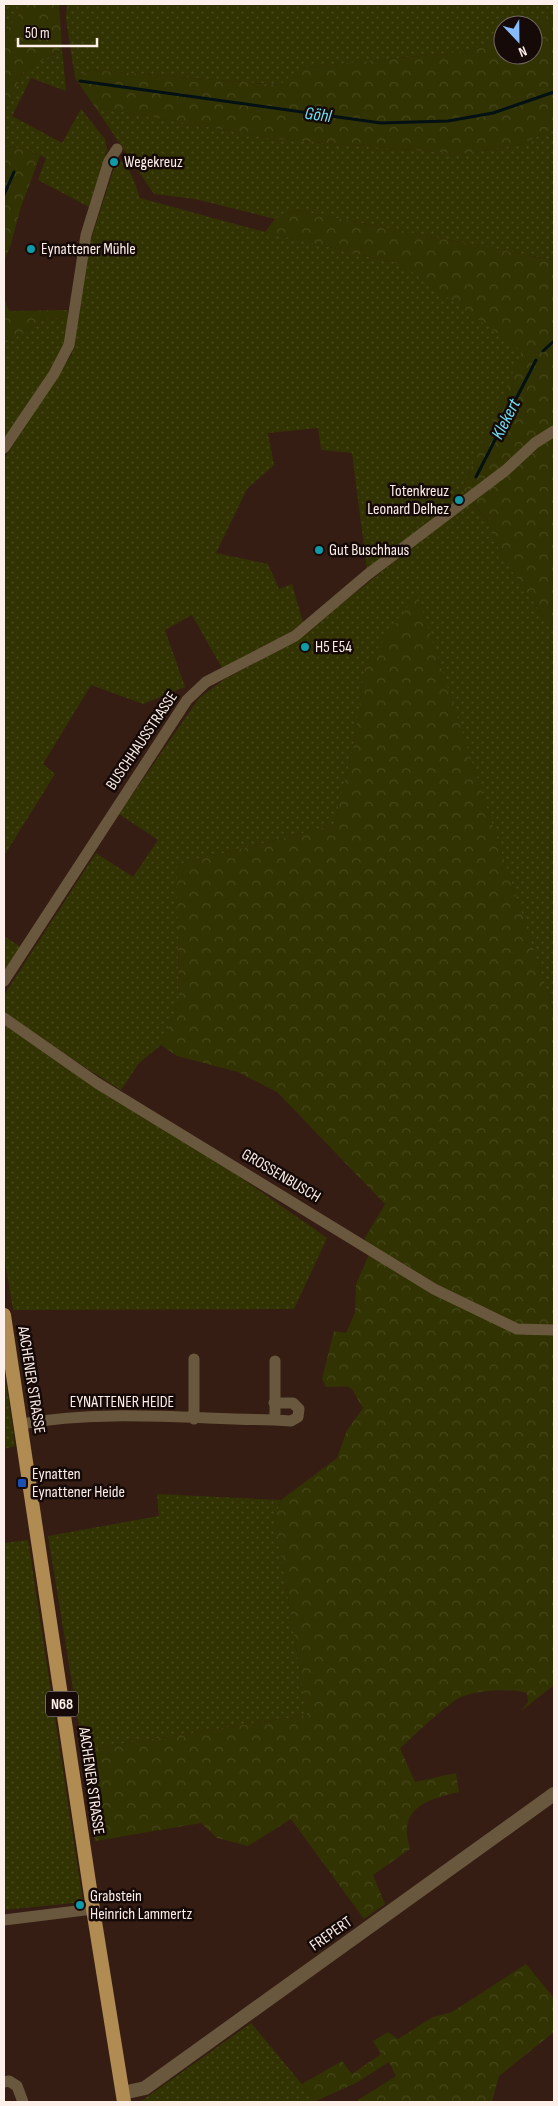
<svg xmlns="http://www.w3.org/2000/svg" width="558" height="2106" viewBox="0 0 558 2106" font-family="'Sofia Sans Condensed',sans-serif">
	<style>
		.grass { fill: url(#grass-dots) }
		.forest { fill: url(#forest-crowns) }
		.lines { fill: none; stroke-linecap: round; stroke-linejoin: round }
		.stream { stroke: #041114; stroke-width: 3 }
		.minor { stroke: #6a583e; stroke-width: 11 }
		.tertiary { stroke: #6a583e; stroke-width: 14 }
		.primary { stroke: #b08c52; stroke-width: 14 }
		.culture-dot { fill: #0f9aa8; stroke: #150a07; stroke-width: 2 }
		.transit-dot { fill: #1a4fb4; stroke: #150a07; stroke-width: 2 }
		.labels { text-anchor: middle; dominant-baseline: central; stroke-width: 5; stroke-linejoin: round; paint-order: stroke }
		.shield { fill: #150a07; stroke: #b7aaa6; stroke-width: 1 }
		.shield-label { font-size: 15px; font-weight: bold; fill: #fdefea }
		.poi-label { font-size: 16px; fill: #fdefea; stroke: #150a07; text-anchor: start }
		.street-label { font-size: 16px; fill: #fdefea; stroke: #150a07 }
		.water-label { font-size: 18px; font-style: italic; fill: #6fdef6; stroke: #150a07 }
	</style>
	<defs>
		<pattern id="grass-dots" width="8" height="8" patternUnits="userSpaceOnUse" patternTransform="scale(1.25)"><rect width="8" height="8" fill="#323302"/><path d="M2 2h.1M6 6h.1" fill="none" stroke="#46471b" stroke-width="1.8" stroke-linecap="round"/></pattern>
		<pattern id="forest-crowns" width="20" height="18" patternUnits="userSpaceOnUse" patternTransform="scale(1.25)"><rect width="20" height="18" fill="#323302"/><path d="M2 6a3 3 0 1 1 6 0M12 15a3 3 0 1 1 6 0" fill="none" stroke="#46471b"/></pattern>
	</defs>
	<rect width="100%" height="100%" fill="#351d13"/>
	<path class="grass" d="M4,4H18L19,14L4,34Z
		M67,4H554V13L527,25H503V36L469,51L300,68L281,85L91,70L75,78L66,19Z
		M62,49L66,91L31,78L12,116L62,143L81,109L105,139L107,150L89,207L38,180L46,158L22,148L4,147V112L23,72Z
		M95,107L275,139L462,154L522,144L554,128V258L553,260L295,210L275,219L195,199L154,194Z
		M117,159C131,166 135,184 140,198L261,231L401,264L523,351L462,489L466,495L367,570L352,453L321,450L318,428L268,433L274,465L247,489L216,553L268,564L279,589L292,584L303,622L288,634L222,668L192,615L165,630L185,687L143,704L91,685L43,764L55,774L4,856V459L72,354L84,261Z
		M46,318L68,319L65,346L50,373L4,440V344Z
		M470,500L487,520L501,555L554,632V1012L417,595L365,666L353,749L334,825L177,865L179,1002L161,1045L139,1063L121,1090L4,1016V995L96,853L133,877L158,840L119,814L199,698L225,679L297,640Z
		M4,936L22,948L4,973Z
		M4,1025L119,1092L327,1238L294,1309L13,1310L4,1256Z
		M4,1366L15,1446L4,1449Z
		M157,1494L281,1500L275,1518L307,1715L83,1750L48,1536L159,1516Z
		M28,1540L83,1902L4,1910V1543Z
		M251,2023L316,2101L140,2102Z"/>
	<path class="forest" d="M18,4H59L62,49L23,72L4,112V34L19,14Z
		M554,13V128L522,144L462,154L275,139L95,107L75,78L91,70L280,85L299,68L469,51L503,36V55H533V25H527Z
		M4,147L22,148L40,156L21,207L11,244L4,262Z
		M295,210L552,260L554,258V632L501,555L487,520L462,489L522,351L401,264L265,232L275,219Z
		M4,298L9,311L68,310V319L46,318L4,344Z
		M417,594L554,1012V1685L521,1711L528,1702L527,1693C512,1688 474,1690 459,1698C442,1708 416,1734 400,1748L415,1782L456,1773L459,1792C426,1800 397,1808 410,1849L373,1875L385,1904L364,1919L291,1819L248,1846L217,1838L201,1823L95,1841L83,1750L307,1715L275,1518L281,1500L337,1458L347,1430L363,1408C347,1381 355,1387 326,1387L322,1379L334,1331L346,1333L355,1313L356,1284L368,1257L365,1238L385,1204L277,1092L238,1072L177,1056L161,1045L179,1002L177,865L334,825L353,749L365,666Z
		M526,1964L554,1998V2032L499,2076L492,2102H355L396,2076L389,2062L356,2083L316,2101L302,2084L342,2061L352,2074L381,2054L373,2041L388,2032L398,2039L433,2017L452,2012Z"/>
	<g class="lines">
		<path class="stream" d="M80,81L381,123L448,121L493,113L554,92
			M4,195L14,172
			M543,351L554,341
			M476,477L536,360"/>
		<path class="minor" d="M4,448L54,374L69,345L86,235L109,161L117,149
			M4,981L187,700L206,682L295,636L367,575L506,470L535,443L554,431
			M4,1018L97,1083L434,1289L517,1329L554,1330
			M274,1403H293L299,1409L298,1417L291,1421L275,1420
			M194,1419V1359
			M21,1424C104,1409 190,1419 275,1420V1361
			M4,1920L93,1909
			M4,2082L9,2081L17,2086L23,2102"/>
		<path class="tertiary" d="M123,2093L145,2088L554,1794"/>
		<path class="primary" d="M4,1315L93,1909L124,2102"/>
	</g>
	<g class="culture-dot">
		<circle cx="114" cy="162" r="5"/>
		<circle cx="31" cy="249" r="5"/>
		<circle cx="459" cy="500" r="5"/>
		<circle cx="319" cy="550" r="5"/>
		<circle cx="305" cy="647" r="5"/>
		<circle cx="80" cy="1905" r="5"/>
	</g>
	<rect class="transit-dot" x="17" y="1478" width="10" height="10" rx="2.5"/>
	<g class="labels">
		<rect class="shield" x="46" y="1691.5" width="32" height="25" rx="4"/>
		<g class="shield-label">
			<text x="62" y="1704">N68</text>
		</g>
		<g class="poi-label">
			<text x="124" y="162">Wegekreuz</text>
			<text x="41" y="249">Eynattener Mühle</text>
			<text x="449" y="491" text-anchor="end">Totenkreuz<tspan x="449" dy="18">Leonard Delhez</tspan></text>
			<text x="329" y="550">Gut Buschhaus</text>
			<text x="315" y="647">H5 E54</text>
			<text x="32" y="1474">Eynatten<tspan x="32" dy="18">Eynattener Heide</tspan></text>
			<text x="90" y="1896">Grabstein<tspan x="90" dy="18">Heinrich Lammertz</tspan></text>
		</g>
		<g class="street-label">
			<text transform="translate(142 741) rotate(-56)">BUSCHHAUSSTRASSE</text>
			<text transform="translate(281 1176) rotate(31)">GROSSENBUSCH</text>
			<text transform="translate(31 1380) rotate(81)">AACHENER STRASSE</text>
			<text x="122" y="1402">EYNATTENER HEIDE</text>
			<text transform="translate(91 1781) rotate(82)">AACHENER STRASSE</text>
			<text transform="translate(331 1934) rotate(-35)">FREPERT</text>
		</g>
		<g class="water-label">
			<text transform="translate(318 115) rotate(8)">Göhl</text>
			<text transform="translate(506 419) rotate(-63)">Klekert</text>
		</g>
	</g>
	<rect width="558" height="2106" fill="none" stroke="#fdefea" stroke-width="10"/>
	<g transform="translate(518 40) rotate(158)"><circle r="24" fill="#150a07" stroke="#726662"/>
	<path d="M0-4L9 19L0 12L-9 19Z" fill="#87bbfb"/>
	<text y="-8" font-size="14" font-weight="bold" text-anchor="middle" fill="#fdefea">N</text>
	</g>
	<path d="M18 38v8h79v-8" fill="none" stroke="#fdefea" stroke-width="2.5"/>
	<text x="25" y="38" font-size="15" fill="#fdefea" stroke="#150a07" stroke-width="4" paint-order="stroke">50 m</text>
</svg>
